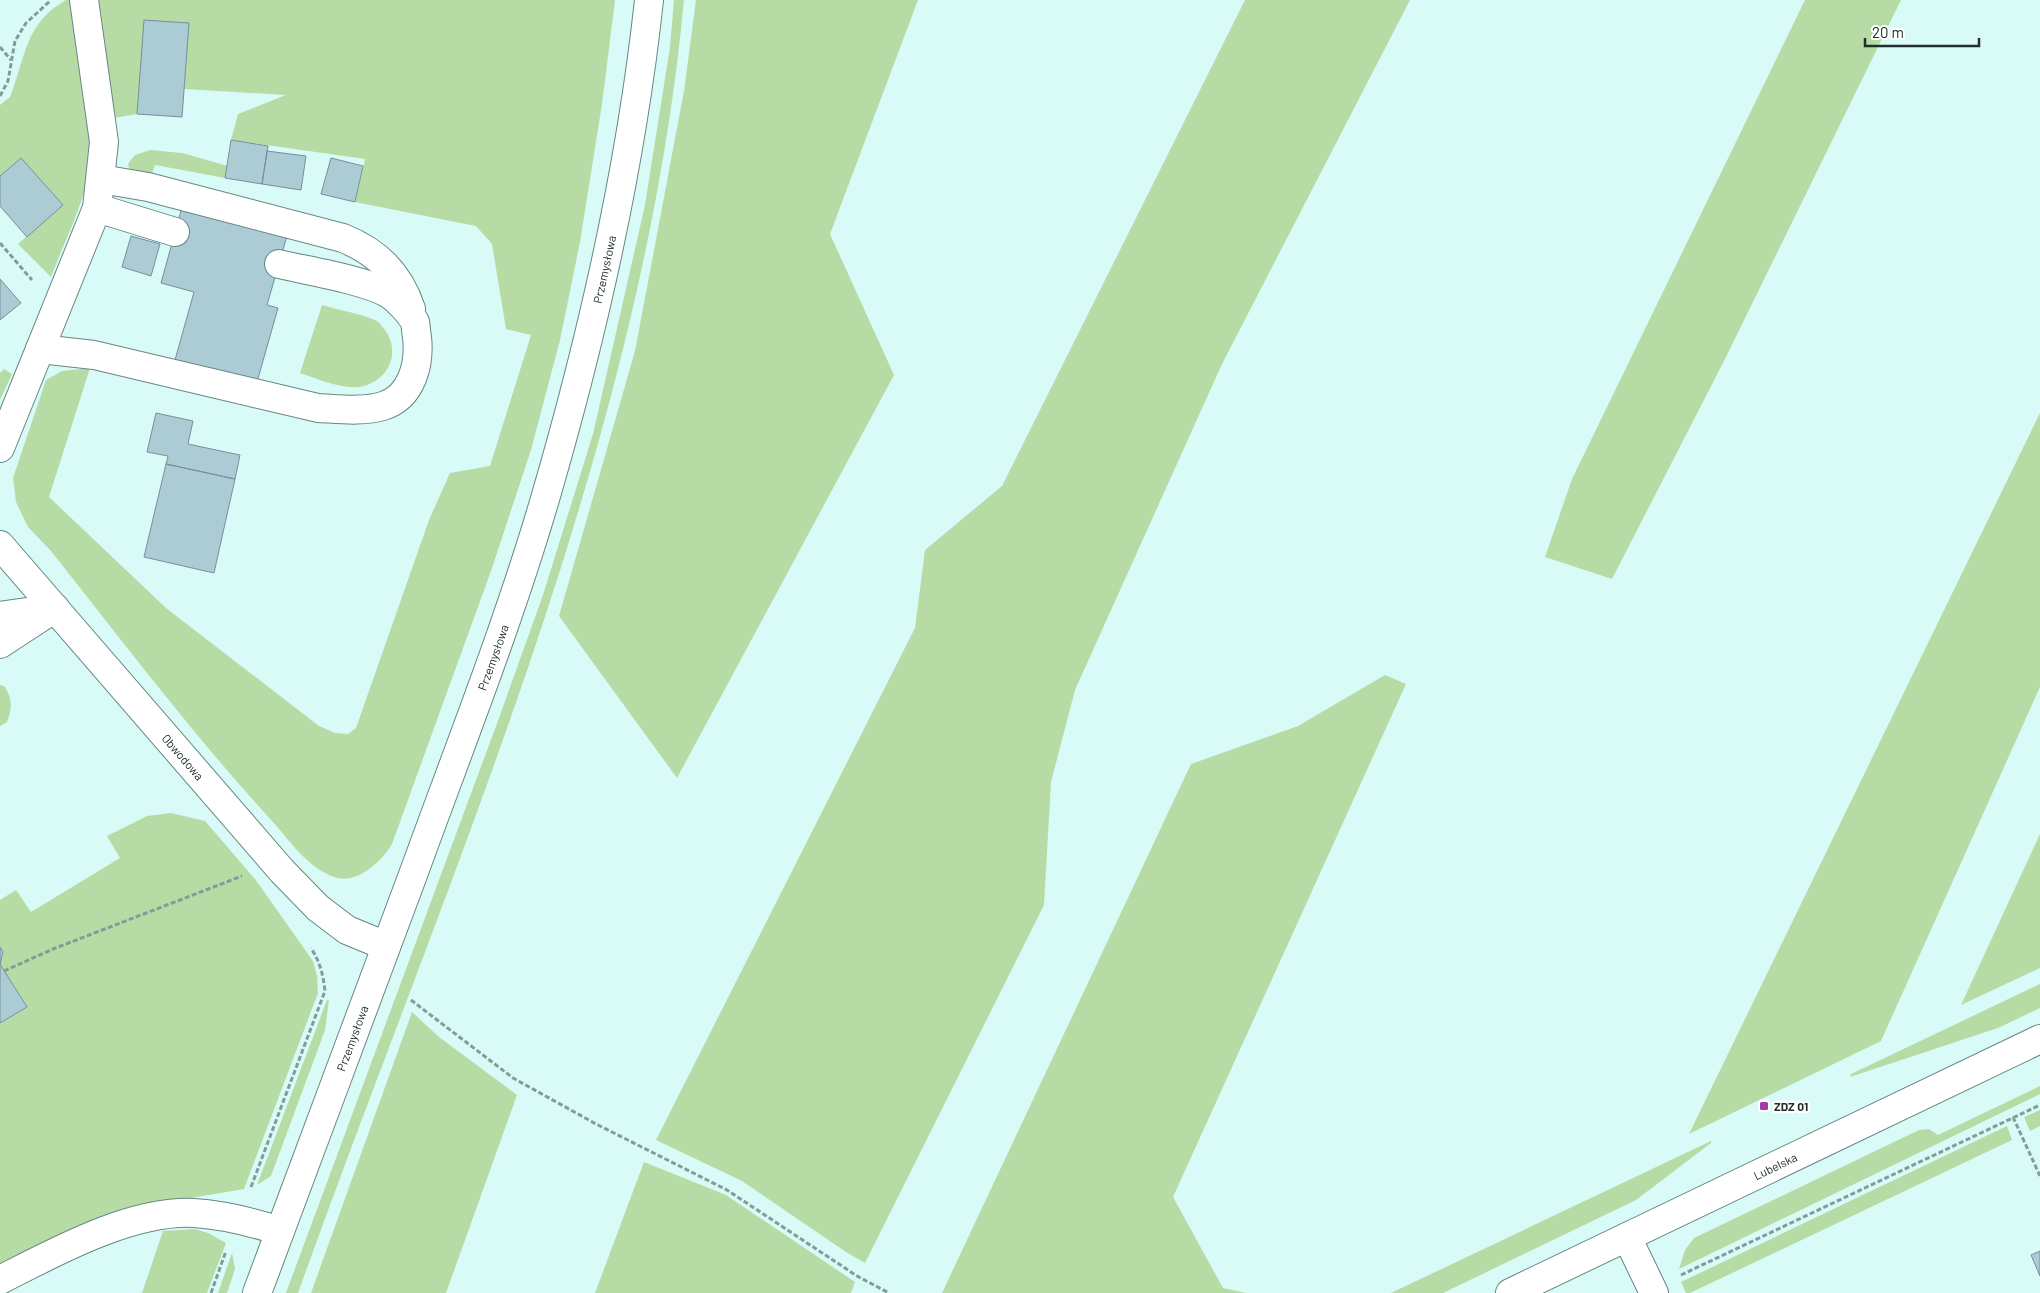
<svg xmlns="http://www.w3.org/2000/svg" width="2040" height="1293" viewBox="0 0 2040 1293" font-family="Barlow,sans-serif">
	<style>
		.green { fill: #b7dba4 }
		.building { fill: #abccd5; stroke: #73919a }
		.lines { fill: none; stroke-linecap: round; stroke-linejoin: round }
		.minor-casing { stroke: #668684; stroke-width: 30 }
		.major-casing { stroke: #668684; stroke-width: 30 }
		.path { stroke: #829c99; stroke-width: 3; stroke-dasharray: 5 2.5; stroke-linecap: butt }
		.minor { stroke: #fff; stroke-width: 28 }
		.major { stroke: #fff; stroke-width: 28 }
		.poi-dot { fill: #9f3da4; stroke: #fff; stroke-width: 2 }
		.labels { text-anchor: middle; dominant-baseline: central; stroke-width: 4.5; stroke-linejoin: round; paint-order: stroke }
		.street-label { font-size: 12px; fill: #202e2d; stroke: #fff }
		.poi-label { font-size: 12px; font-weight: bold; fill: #202e2d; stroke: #fff; text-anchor: start }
	</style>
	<rect width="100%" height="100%" fill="#d8fbf8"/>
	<path class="green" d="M66,0H71C80,55 100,125 87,181C79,214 63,245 51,277L18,244L62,205L21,158L0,176V105L10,97C26,56 25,23 66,0Z
		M95,0H615L602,104L580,242L560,340L531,450L491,571L392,844C381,862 357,885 334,877C308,868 290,841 272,821C194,736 123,642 51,551L28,527L16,502L13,478L46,380L62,371L90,368L49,497L166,608L319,726L335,733L348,734L356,728L429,520L450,473L490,466L531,335L506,329L492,244L476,226L355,202L365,159L231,140L238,114L286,95L184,89L189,23L137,114L114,118Z
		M674,0H684C642,449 448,873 298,1293H286L499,718L543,595L593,434L645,205L670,47Z
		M696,0H918L830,234L894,375L677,778L559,616L635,351L684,91Z
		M1245,0H1410L1222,364L1075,690L1051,782L1044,905L865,1263L846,1252L742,1181L656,1140L915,628L925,550L1002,486Z
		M1805,0H1901L1725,359L1612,579L1545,557L1572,479Z
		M150,150L182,153L228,166L225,178L155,165L151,177L130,172L128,164L135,155Z
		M322,305C338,310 363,314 377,321C380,323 382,327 385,330C401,352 389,379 364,386C345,391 318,379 300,373Z
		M4,369L12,374L0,400V373Z
		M2040,413V687L1881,1041L1689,1134Z
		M1385,675L1406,684L1173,1197L1223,1288L1246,1293H942L1191,764L1298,726Z
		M0,685L4,686C13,698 12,709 7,722L0,726Z
		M171,813L205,821L255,879L313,961L317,976L318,993L244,1189L137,1207L0,1268V1023L27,1007L0,964L3,952L0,947V900L16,890L31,912L120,858L107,836L147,816Z
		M2040,834V968L1961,1005Z
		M2040,984V1008L1998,1028L1850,1077L1851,1074Z
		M327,1000H329L325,1030L271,1176L257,1185Z
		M412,1012L439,1037L517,1095L446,1293H311Z
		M2040,1086V1094L1679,1269L1685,1250L1694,1238L1919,1130L1929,1129L1938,1135Z
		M2040,1110V1126L2030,1131L2024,1117Z
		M2007,1126L2012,1140L1690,1293H1686L1681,1282Z
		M1711,1141V1143L1636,1200L1443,1293H1391Z
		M644,1162L726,1195L855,1282L851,1293H595Z
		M195,1229L208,1233L226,1243L207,1293H142L163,1231Z
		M232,1253L235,1269L227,1293H218Z"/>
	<path class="building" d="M144,20L189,23L182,117L137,114Z
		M231,140L268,146L262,184L225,178Z
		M267,151L306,156L301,190L262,184Z
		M21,158L63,205L27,237L0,206V176Z
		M331,158L363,166L355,202L321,194Z
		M182,207L287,236L267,305L278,308L257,382L175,360L194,292L161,283Z
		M131,236L160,244L151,276L122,267Z
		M0,279L21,303L0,320Z
		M156,413L193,421L188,444L240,455L235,479L166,464L168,456L147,452Z
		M166,464L235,479L214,573L144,557Z
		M0,947L3,952L0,964Z
		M0,964L27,1007L0,1023Z
		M2040,1251V1276L2031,1255Z"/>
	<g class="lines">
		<g class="minor-casing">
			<g id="minor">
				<path d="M101,179L148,187L343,238C377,252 399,273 411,309"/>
				<path d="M97,208L175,232"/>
				<path d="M40,349L94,355L318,408C339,409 363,412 383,406C412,397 420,364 417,337C416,333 416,326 415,322C410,313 398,300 389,294C365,280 308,271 279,264"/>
				<path d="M0,448L97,208L104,142L84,0"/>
				<path id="s1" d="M0,545L282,871L318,908L347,930L386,946"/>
				<path d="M0,616L48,609"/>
				<path d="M0,644L55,608"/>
				<path d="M1627,1237L1654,1293"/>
				<path d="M0,1280C55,1252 131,1210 194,1213C225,1215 252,1222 280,1231"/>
				<path id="s2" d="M1510,1293L2040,1039"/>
			</g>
		</g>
		<g class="major-casing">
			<g id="major">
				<path id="s3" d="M257,1293C310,1153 361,1012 414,872C459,748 508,625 545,499C592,338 631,168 649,0"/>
			</g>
		</g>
		<path class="path" d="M0,47L11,60
			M0,96L8,81L15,41L26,23L50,1
			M0,243L32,280
			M4,971L53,949L242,876
			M411,1000L513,1078L596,1124L727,1190L857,1276L889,1293
			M2013,1117L2040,1176
			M251,1187L325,991C323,974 320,962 311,948
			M1681,1275L2040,1105
			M211,1293L226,1251"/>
		<use href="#minor" class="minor"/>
		<use href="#major" class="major"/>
	</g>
	<rect class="poi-dot" x="1759" y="1101" width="10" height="10" rx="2.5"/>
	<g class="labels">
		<g class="street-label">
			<text stroke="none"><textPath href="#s3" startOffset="1082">Przemysłowa</textPath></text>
			<text stroke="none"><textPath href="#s3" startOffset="678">Przemysłowa</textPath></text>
			<text stroke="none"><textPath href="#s1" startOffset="280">Obwodowa</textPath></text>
			<text stroke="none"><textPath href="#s3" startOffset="272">Przemysłowa</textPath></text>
			<text stroke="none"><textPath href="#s2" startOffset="294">Lubelska</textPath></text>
		</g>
		<g class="poi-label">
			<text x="1774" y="1106">ZDZ 01</text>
		</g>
	</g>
	<path d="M1865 38v8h114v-8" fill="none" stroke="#202e2d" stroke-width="2.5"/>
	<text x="1872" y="38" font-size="15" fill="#202e2d" stroke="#ffffff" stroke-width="4" paint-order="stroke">20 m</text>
</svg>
